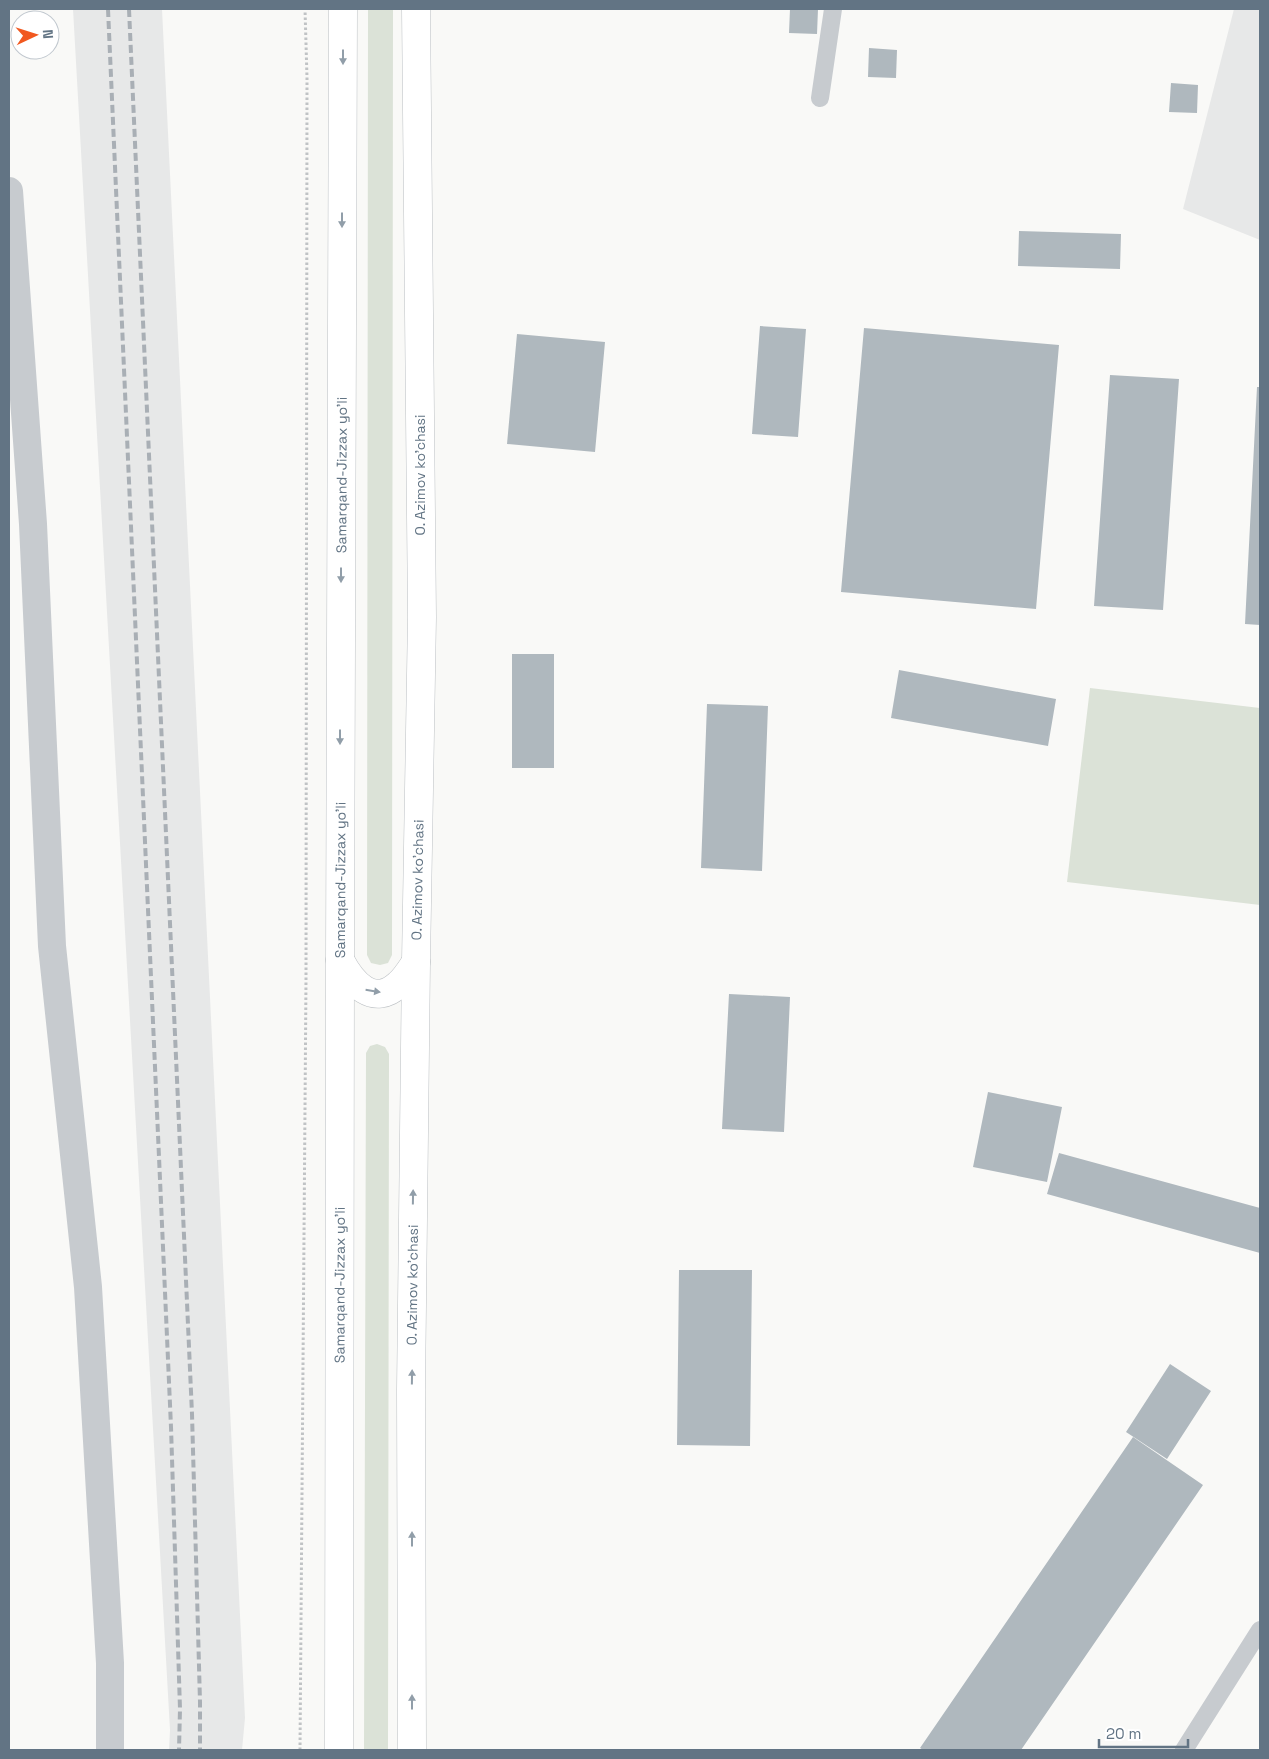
<svg xmlns="http://www.w3.org/2000/svg" width="1269" height="1759" viewBox="0 0 1269 1759" font-family="'Space Grotesk',sans-serif">
	<style>
		.built { fill: #e7e8e8 }
		.green { fill: #dbe2d7 }
		.building { fill: #afb8be }
		.lines { fill: none; stroke-linecap: round; stroke-linejoin: round }
		.primary-casing { stroke: #bcc0c4; stroke-width: 29 }
		.path { stroke: #c0c3c5; stroke-width: 3; stroke-dasharray: 2.5 2.5; stroke-linecap: butt }
		.service { stroke: #c7cbcf; stroke-width: 18 }
		.minor { stroke: #c7cbcf; stroke-width: 28 }
		.primary { stroke: #fff; stroke-width: 28 }
		.rail { stroke: #a9afb5; stroke-width: 4; stroke-dasharray: 8 4; stroke-linecap: butt }
		.oneway { fill: #919ea9 }
		.labels { text-anchor: middle; dominant-baseline: central; stroke-width: 5; stroke-linejoin: round; paint-order: stroke }
		.street-label { font-size: 14px; fill: #627484; stroke: #fff }
	</style>
	<rect width="100%" height="100%" fill="#f9f9f7"/>
	<path class="built" d="M73,9H162L245,1718L242,1750H169L170,1730Z
		M1234,9H1260V240L1183,209Z"/>
	<path class="green" d="M368,9H393L392,955L388,963L380,965L371,963L367,955Z
		M1090,688L1260,708V905L1067,882Z
		M377,1044L385,1047L389,1054L388,1750H364L366,1053L370,1046Z"/>
	<path class="building" d="M790,9H818L817,34L789,33Z
		M869,48L897,50L896,78L868,77Z
		M1171,83L1198,85L1197,113L1169,112Z
		M1019,231L1121,234L1120,269L1018,266Z
		M760,326L806,329L798,437L752,434Z
		M864,328L1059,345L1036,609L841,592Z
		M517,334L605,342L595,452L507,444Z
		M1110,375L1179,379L1163,610L1094,606Z
		M1257,387H1260V625L1245,624Z
		M512,654H554V768H512Z
		M899,670L1056,699L1048,746L891,718Z
		M707,704L768,706L762,871L701,868Z
		M729,994L790,997L784,1132L722,1129Z
		M988,1092L1062,1107L1047,1182L973,1167Z
		M1059,1153L1260,1208V1253L1047,1194Z
		M679,1270H752L750,1446L677,1445Z
		M1170,1364L1211,1391L1167,1459L1126,1432Z
		M1133,1437L1203,1485L1021,1750H923L920,1748Z"/>
	<g class="lines">
		<g class="primary-casing">
			<g id="primary">
				<path d="M340,960C352,983 373,1008 399,984C406,978 411,969 416,962"/>
				<path id="s1" d="M339,1750L340,960L343,9"/>
				<path id="s2" d="M412,1750L411,1390L416,962L422,617L416,9"/>
			</g>
		</g>
		<path class="path" d="M300,1750L306,980L307,78L305,9"/>
		<path class="service" d="M820,98L833,9
			M1184,1750L1260,1630"/>
		<path class="minor" d="M9,191L33,524L52,946L88,1287L110,1663V1750"/>
		<use href="#primary" class="primary"/>
		<path class="rail" d="M108,9L171,1427L180,1709L179,1750
			M129,9L192,1414L200,1702V1750"/>
	</g>
	<defs><path id="oneway-solid" d="M-6-.8H1V-3.2L6.5 0L1 3.2V.8H-6Z" transform="scale(1.25)"/></defs>
	<g class="oneway">
		<use href="#oneway-solid" transform="translate(343 57) rotate(90)"/>
		<use href="#oneway-solid" transform="translate(342 220) rotate(90)"/>
		<use href="#oneway-solid" transform="translate(341 575) rotate(90)"/>
		<use href="#oneway-solid" transform="translate(340 737) rotate(90)"/>
		<use href="#oneway-solid" transform="translate(373 991) rotate(9)"/>
		<use href="#oneway-solid" transform="translate(413 1197) rotate(-89)"/>
		<use href="#oneway-solid" transform="translate(412 1377) rotate(-89)"/>
		<use href="#oneway-solid" transform="translate(412 1539) rotate(-90)"/>
		<use href="#oneway-solid" transform="translate(412 1702) rotate(-90)"/>
	</g>
	<g class="labels">
		<g class="street-label">
			<text stroke="none"><textPath href="#s1" startOffset="1275">Samarqand-Jizzax yo'li</textPath></text>
			<text transform="translate(420 475) rotate(-90)">O. Azimov ko'chasi</text>
			<text stroke="none"><textPath href="#s1" startOffset="870">Samarqand-Jizzax yo'li</textPath></text>
			<text stroke="none"><textPath href="#s2" startOffset="870">O. Azimov ko'chasi</textPath></text>
			<text stroke="none"><textPath href="#s1" startOffset="465">Samarqand-Jizzax yo'li</textPath></text>
			<text stroke="none"><textPath href="#s2" startOffset="465">O. Azimov ko'chasi</textPath></text>
		</g>
	</g>
	<rect width="1269" height="1759" fill="none" stroke="#627484" stroke-width="20"/>
	<g transform="translate(35 35) rotate(86)"><circle r="24" fill="#ffffff" stroke="#c0c7ce"/>
	<path d="M0-4L9 19L0 12L-9 19Z" fill="#f1581f"/>
	<text y="-8" font-size="14" font-weight="bold" text-anchor="middle" fill="#627484">N</text>
	</g>
	<path d="M1099 1739v8h89v-8" fill="none" stroke="#627484" stroke-width="2.5"/>
	<text x="1106" y="1739" font-size="15" fill="#627484" stroke="#ffffff" stroke-width="4" paint-order="stroke">20 m</text>
</svg>
